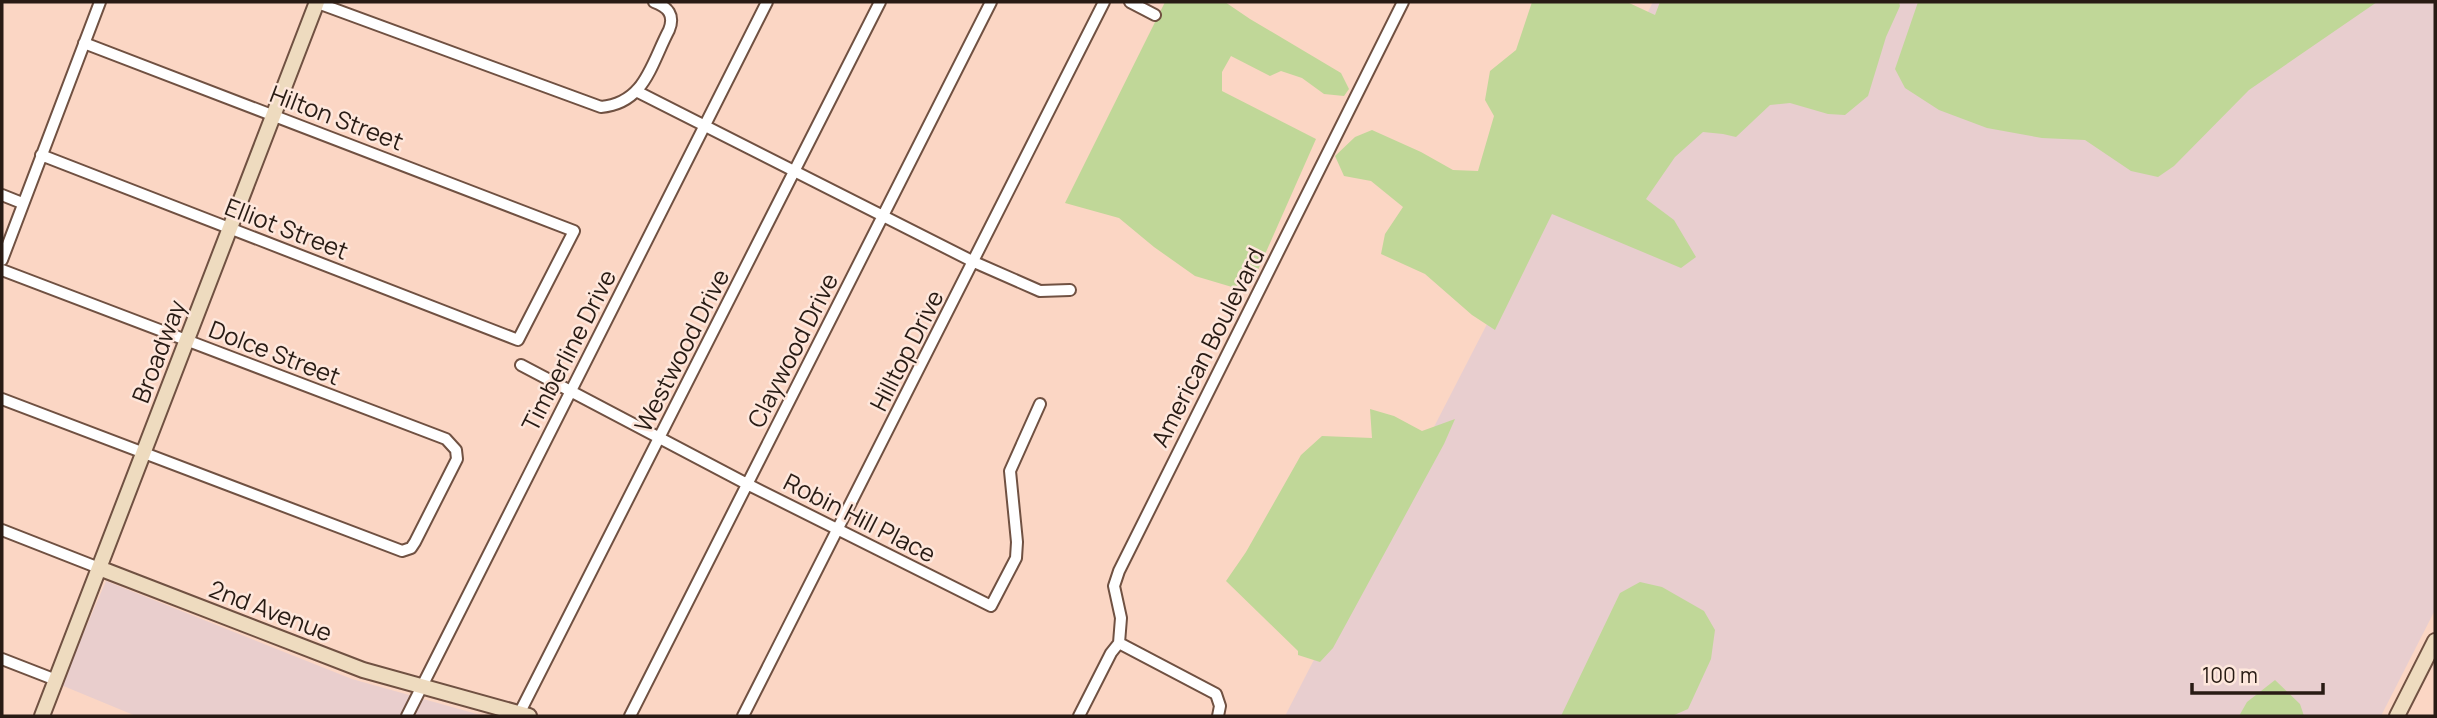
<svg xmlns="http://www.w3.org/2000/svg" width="2437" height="718" viewBox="0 0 2437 718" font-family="Manrope,sans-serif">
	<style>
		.commercial { fill: #e9cecd }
		.education { fill: #e8cecf }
		.green { fill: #c0d798 }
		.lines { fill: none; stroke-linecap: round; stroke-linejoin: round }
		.street-casing { stroke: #705142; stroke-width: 14 }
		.secondary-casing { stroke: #705142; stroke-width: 18 }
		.street { stroke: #fff; stroke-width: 10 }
		.secondary { stroke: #eedbbf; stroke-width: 14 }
		.labels { text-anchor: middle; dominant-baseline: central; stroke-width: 5; stroke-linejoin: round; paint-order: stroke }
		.street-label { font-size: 24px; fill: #281b14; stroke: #fee7dc }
	</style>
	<rect width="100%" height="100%" fill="#fbd6c4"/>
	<path class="commercial" d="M106,581L352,679L484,716H136L61,685Z"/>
	<path class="education" d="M1653,2H2435V610L2381,716H1285Z"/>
	<path class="green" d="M1165,2H1225L1250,19L1341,73L1349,89L1344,96L1324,94L1302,78L1281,71L1270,76L1231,56L1222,72V91L1316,139L1258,270L1240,294L1232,287L1195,276L1154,247L1119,218L1065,203Z
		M1532,2H1627L1655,15L1660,2H1899L1900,6L1886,37L1868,96L1845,115L1828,114L1790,103L1770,105L1736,137L1723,134L1703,132L1675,157L1646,199L1674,220L1696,257L1681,268L1552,214L1495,330L1472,315L1425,274L1381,254L1385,234L1403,207L1371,181L1344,176L1335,156L1355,137L1372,130L1421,152L1453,170L1478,171L1494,116L1485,100L1490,71L1516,50Z
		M1918,2H2377L2249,90L2174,166L2158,177L2131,171L2085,140L2042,138L1987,128L1939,110L1905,88L1895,69Z
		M1370,409L1394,416L1422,431L1455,419L1444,444L1333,648L1320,662L1298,655V651L1226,581L1246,552L1301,455L1322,436L1372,438Z
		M1640,582L1662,587L1704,611L1715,630L1711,659L1688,709L1672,716H1561L1620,593Z
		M2275,680L2300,704L2304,716H2239L2247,702Z"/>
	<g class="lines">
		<g class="street-casing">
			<path id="street" d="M315,2L601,107C645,103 651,64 669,30C675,15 668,7 654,2
				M1130,2L1155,15
				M638,92L974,262L1040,291L1070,290
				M41,155L518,340L574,231L84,43
				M2,195L22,203
				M2,260L100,2
				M2,270L446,439L456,450L457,459L415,542L411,548L402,551L2,399
				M521,365L747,484L991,606L1016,558L1017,542L1010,471L1040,404
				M2,530L99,568
				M1119,643L1216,694L1220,706L1218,716
				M2,659L56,680
				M407,716L767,2
				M518,716L880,2
				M630,716L991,2
				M743,716L1104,2
				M1079,716L1111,653L1119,643L1121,618L1114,586L1119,571L1403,2"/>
		</g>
		<g class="secondary-casing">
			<path id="secondary" d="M99,568L363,670L529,716
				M42,716L317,2
				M2397,716L2435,641"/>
		</g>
		<use href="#street" class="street"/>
		<use href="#secondary" class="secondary"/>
	</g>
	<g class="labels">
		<g class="street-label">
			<text transform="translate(337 117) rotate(21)">Hilton Street</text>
			<text transform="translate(287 228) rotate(21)">Elliot Street</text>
			<text transform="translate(1207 347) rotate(-63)">American Boulevard</text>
			<text transform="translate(568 350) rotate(-63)">Timberline Drive</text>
			<text transform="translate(681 350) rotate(-63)">Westwood Drive</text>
			<text transform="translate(792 350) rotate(-63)">Claywood Drive</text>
			<text transform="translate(906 350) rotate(-63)">Hilltop Drive</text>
			<text transform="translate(158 351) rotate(-69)">Broadway</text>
			<text transform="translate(275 352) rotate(21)">Dolce Street</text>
			<text transform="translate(860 517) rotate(27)">Robin Hill Place</text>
			<text transform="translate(271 610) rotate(21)">2nd Avenue</text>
		</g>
	</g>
	<rect width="2437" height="718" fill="none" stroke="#281b14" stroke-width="7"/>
	<path d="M2192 683v10h131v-10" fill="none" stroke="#281b14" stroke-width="3.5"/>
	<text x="2202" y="683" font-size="21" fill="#281b14" stroke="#fee7dc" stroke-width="5" paint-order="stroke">100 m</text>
</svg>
